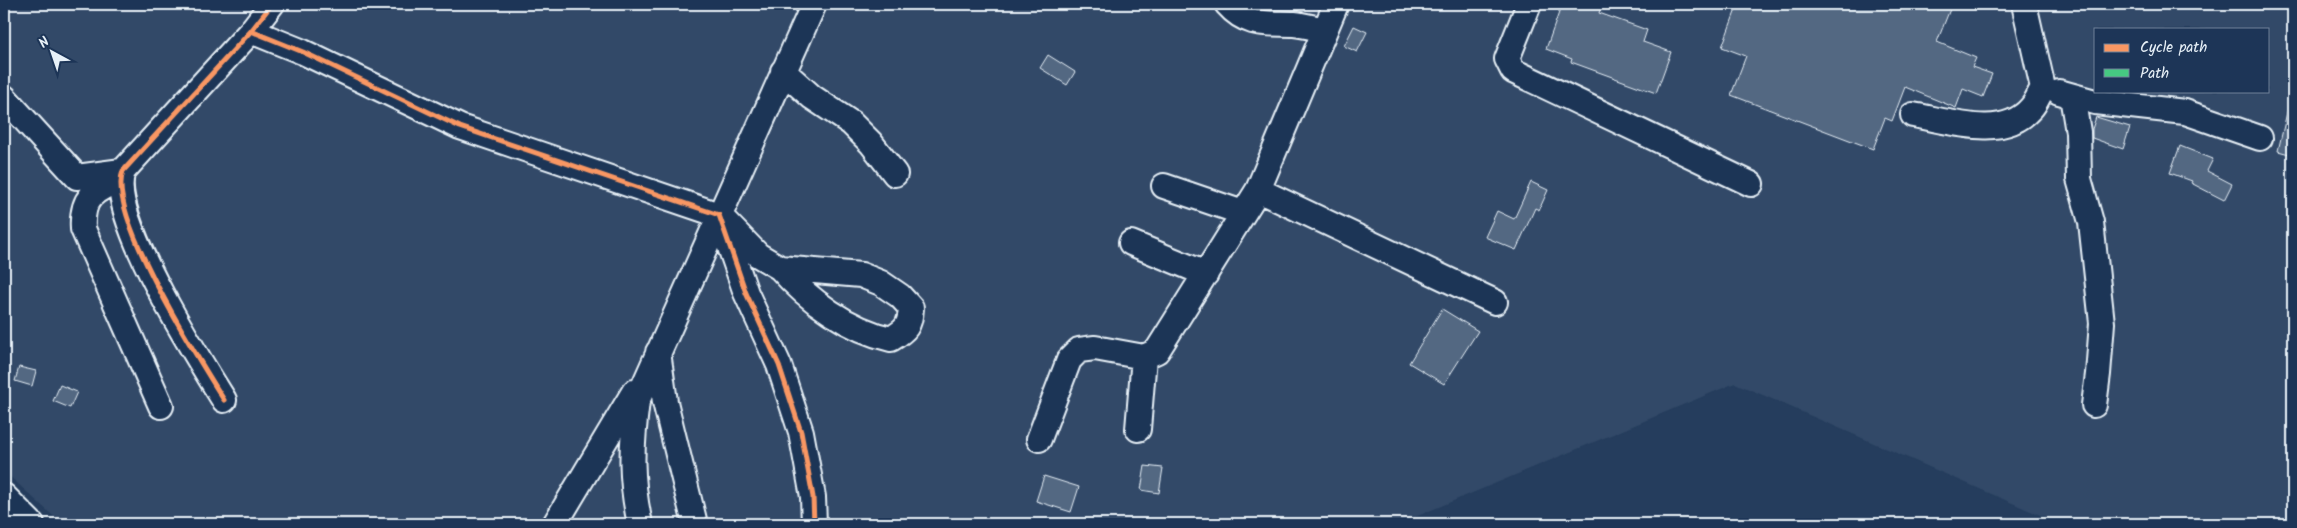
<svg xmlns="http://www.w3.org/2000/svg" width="2297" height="528" viewBox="0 0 2297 528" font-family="Kalam,sans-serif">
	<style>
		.built { fill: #334a68; fill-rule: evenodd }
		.building { fill: #536782; stroke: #e8f1f8 }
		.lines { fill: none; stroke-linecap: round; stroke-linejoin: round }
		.minor-casing { stroke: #e8f1f8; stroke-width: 28 }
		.minor { stroke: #1d3557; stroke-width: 24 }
		.quiet { stroke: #46c982; stroke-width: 4; stroke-dasharray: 8 4; stroke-linecap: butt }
		.cycleway-casing { stroke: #1d3557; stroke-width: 8 }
		.cycleway { stroke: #f99763; stroke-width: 5 }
	</style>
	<rect width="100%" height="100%" fill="#253d5d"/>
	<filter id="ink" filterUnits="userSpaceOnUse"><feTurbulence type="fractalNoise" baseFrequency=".02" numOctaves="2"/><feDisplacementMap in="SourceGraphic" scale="10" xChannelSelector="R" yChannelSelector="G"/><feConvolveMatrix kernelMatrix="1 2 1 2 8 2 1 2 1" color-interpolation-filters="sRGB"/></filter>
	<g filter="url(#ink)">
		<path class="built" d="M4,4H2293V516L2290,524H2061L1735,383L1398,524H62L4,471ZM2096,29H2268V91H2096Z"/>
		<path class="building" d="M1562,4H1602L1599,13L1647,30L1643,42L1671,52L1656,93L1571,62L1572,59L1546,49Z
			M1738,4H1952L1937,42L1976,58L1972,67L1992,74L1983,97L1963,89L1956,108L1905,87L1892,121L1885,118L1873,149L1731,95L1746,56L1722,47Z
			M1354,26L1367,32L1357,52L1344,46Z
			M1048,55L1075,72L1067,85L1040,68Z
			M2288,108L2293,109V155L2278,151Z
			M2096,117L2130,127L2123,149L2092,138V129Z
			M2180,146L2213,159L2207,171L2232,184L2224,200L2191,183L2192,181L2170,173Z
			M1531,182L1548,190L1539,210L1535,208L1516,250L1485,237L1497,211L1514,219Z
			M1442,309L1478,331L1444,384L1409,363Z
			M19,367L36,371L32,386L15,381Z
			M60,385L77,392L70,408L53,401Z
			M1145,466L1163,468L1159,493L1141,490Z
			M1044,476L1079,487L1071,512L1036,501Z"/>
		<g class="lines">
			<g class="minor-casing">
				<path id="minor" d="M1227,4C1247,27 1266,23 1294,24C1304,25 1315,28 1325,30
					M1529,4L1507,59L1513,71L1751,184
					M251,31L303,52L460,127L719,215L758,255L780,268L861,275L881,283L900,296L911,308C910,326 906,330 891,339C849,330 808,300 780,268
					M783,71L812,97L851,123L871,143L895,174
					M2059,92L2095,102L2185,112L2260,138
					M2072,96L2078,132L2079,179L2091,222L2102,323L2098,374L2094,405
					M4,97L77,177L122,171
					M1913,115C1949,121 2003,141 2031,108C2036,103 2039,94 2043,88L2024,4
					M120,180C93,190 81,198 83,229L161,406
					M1164,186L1243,213
					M1258,190L1495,302
					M721,221L746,293L779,365L801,432L813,497L814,524
					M1131,243L1206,274
					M658,352L665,402L695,524
					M224,400C199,360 106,214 123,171L251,31L272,4
					M1138,429L1144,357
					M1039,439L1069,360L1079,350L1095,348L1144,357L1157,351L1258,190L1336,4
					M4,496L32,524
					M555,524L634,392
					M640,524C630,478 631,448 637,401L814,4"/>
			</g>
			<use href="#minor" class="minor"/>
			<path class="quiet" d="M165,524V519"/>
			<g class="cycleway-casing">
				<path id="cycleway" d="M251,31L303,52L460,127L719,215L746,293L779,365L801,432L813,497L814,524
					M224,400C199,360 106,214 123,171L251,31L272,4"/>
			</g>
			<use href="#cycleway" class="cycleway"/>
		</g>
	</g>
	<rect width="2297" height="528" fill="none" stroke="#1d3557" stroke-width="20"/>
	<rect x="10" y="10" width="2277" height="508" fill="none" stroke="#e8f1f8" stroke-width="2" filter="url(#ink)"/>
	<rect x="2094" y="28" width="175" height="65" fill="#1d3557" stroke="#6e8097"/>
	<rect x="2104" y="44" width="25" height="8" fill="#f99763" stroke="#6e8097"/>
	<text x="2140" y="52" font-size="15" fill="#e8f1f8">Cycle path</text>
	<rect x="2104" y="69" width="25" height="8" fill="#46c982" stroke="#6e8097"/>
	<text x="2140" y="78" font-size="15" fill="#e8f1f8">Path</text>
	<g transform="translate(52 52) rotate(320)" stroke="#1d3557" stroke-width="4" paint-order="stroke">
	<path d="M0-4L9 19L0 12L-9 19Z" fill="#e8f1f8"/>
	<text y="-8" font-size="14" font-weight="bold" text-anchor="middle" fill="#e8f1f8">N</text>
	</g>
</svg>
